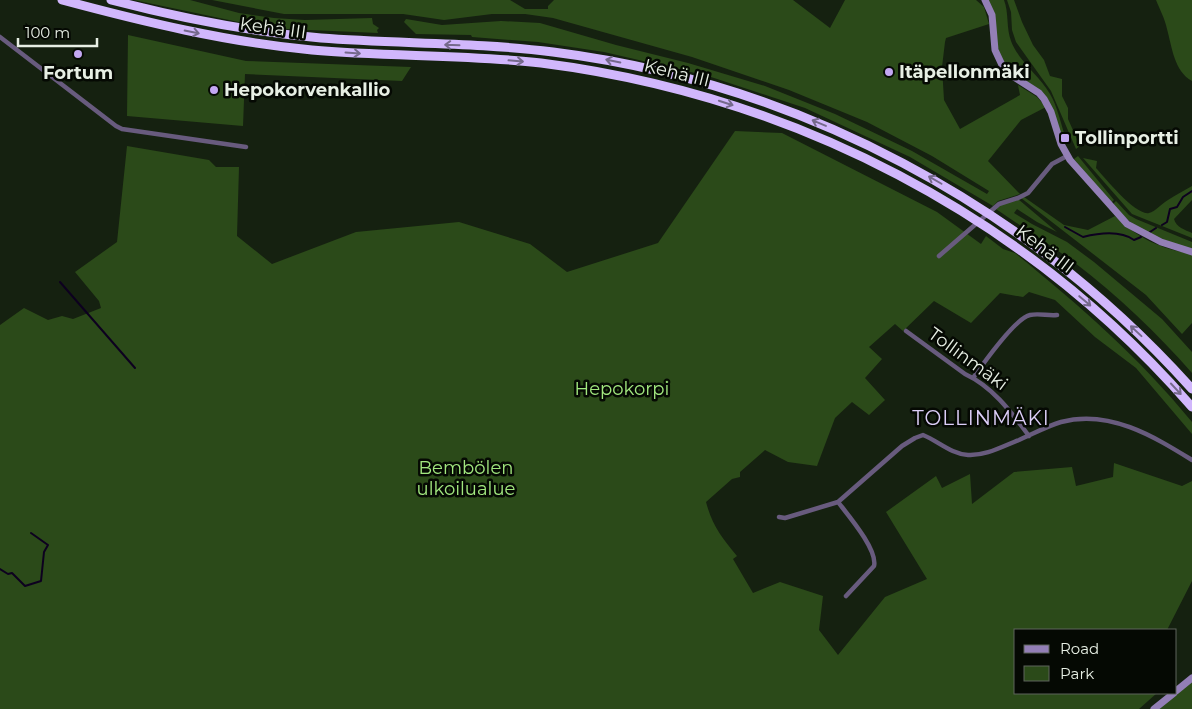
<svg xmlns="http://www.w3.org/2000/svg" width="1192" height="709" viewBox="0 0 1192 709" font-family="Montserrat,sans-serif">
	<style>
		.green { fill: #2b4a19 }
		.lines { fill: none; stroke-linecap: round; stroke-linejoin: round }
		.stream { stroke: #0d001f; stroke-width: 2 }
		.street { stroke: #685b7e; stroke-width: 4.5 }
		.secondary { stroke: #937fb6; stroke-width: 7 }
		.highway { stroke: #d1b7fc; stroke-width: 9 }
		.oneway { stroke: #75698c }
		.poi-dot { fill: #c3a7f2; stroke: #050903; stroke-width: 2 }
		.labels { text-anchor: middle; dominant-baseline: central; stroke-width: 5; stroke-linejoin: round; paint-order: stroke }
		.street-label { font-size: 18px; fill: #e7efe4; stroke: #050903 }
		.poi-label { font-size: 18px; font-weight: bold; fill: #e7efe4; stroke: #050903; text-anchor: start }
		.park-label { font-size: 18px; fill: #a2e87f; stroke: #050903 }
		.quarter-label { font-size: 20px; letter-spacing: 1px; fill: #dccef8; stroke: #050903 }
	</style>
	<rect width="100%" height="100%" fill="#152110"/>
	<path class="green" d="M134,0H190L239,13L274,18L305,20L372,18L373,24L379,28L377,30L378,33L287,29L248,24Z
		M212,0H510L525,9H548V6L554,0H793L830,28L845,0H976L984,7L989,24L946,38L945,42L942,67L944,100L960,129L1020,95L1018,85L1037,97L1046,107L1021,120L988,161L1020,194L998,201L993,206L910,157L805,108L708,76L604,52L538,42L472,37L471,35L416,34L404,22L406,19L442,25L501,21L540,23L616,45L688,63L765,86L835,114L912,151L987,194L989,191L932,156L867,122L789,90L692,57L553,18L525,14H492L444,20L403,14H284Z
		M987,0H1004C1009,13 1006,28 1011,41C1019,62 1039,75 1050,94C1057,106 1060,120 1064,133L1061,135L1052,109L1013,73L1005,64L999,52L997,43L994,14Z
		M1007,0H1014L1022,22L1033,45L1044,60L1050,76L1062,79V96L1068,108V119L1080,146L1076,149L1051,91L1016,42L1012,30L1011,12Z
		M1156,0H1192V81C1174,71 1172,47 1167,29C1165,19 1160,10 1156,0Z
		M128,35L246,61L411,67L402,81L245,74L243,126L127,116Z
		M735,131L782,133L937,212L981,244L986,236L1003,249L1015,253C1080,306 1138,356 1192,422V434L1136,368L1095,337L1055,300L1029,292L1023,297L1000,293L971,323L934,301L903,331L895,324L869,347L882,359L865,378L885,400L869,415L852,402L835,418L817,466L788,462L765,450L740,472V477L732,479L706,502C712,525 722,538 737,556L733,559L753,593L780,582L823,596L819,630L838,655L885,597L927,579L886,512L936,476L942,488L970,474L972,504L1014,472L1072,467L1076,486L1113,477L1114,463L1182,486L1192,481V581L1167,630H1016V693H1157L1139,709H0V325L24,308L48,320L62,316L73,319L101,308L99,301L75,272L117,242L127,146L209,160L216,167H239L237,236L272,264L356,232L459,222L530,244L567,272L658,243Z
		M1078,156L1114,200L1111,203L1074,159Z
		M1083,158L1097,161L1096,168C1105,178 1136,216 1149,213C1155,212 1162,203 1168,200C1175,195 1184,191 1192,186V200L1174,219C1176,227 1185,230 1192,233V238L1132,214Z
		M1024,197L1064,225L1088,230L1115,216C1137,238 1161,249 1192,254V323L1182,334L1146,295L1021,198Z
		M1018,199L1057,232L1037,222L1017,209L1014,213L1032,224L1067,242L1094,262L1162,319L1192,352V373C1157,333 1117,295 1075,263C1049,244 1022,227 996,209L1001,205Z
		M1116,201L1129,215L1136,219L1192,242V249C1159,239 1136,231 1112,205Z
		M1192,681V709H1159Z"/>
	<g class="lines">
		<path class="stream" d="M1162,225L1167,222L1170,209L1177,207L1183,197L1192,191
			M1065,227L1083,237C1099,233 1120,230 1134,240L1141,237
			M1150,232L1156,228
			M60,282L135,368
			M0,569L8,574L12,573L25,586L41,581L44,552L48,545L31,533"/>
		<path class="street" d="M0,37L116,126L122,129L246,147
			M939,256L999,204L1018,198L1028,193L1052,164L1067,156
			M906,331L965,374C993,387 1011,412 1029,436
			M973,378C983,364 1015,318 1030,315C1039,313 1048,316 1057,315
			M838,502C848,515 878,550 874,566L846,596
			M779,517L785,518L838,502L902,446L915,438L923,435C938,441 951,454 968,455C986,456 1003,446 1019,440C1033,434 1047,426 1061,422C1109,409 1153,436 1192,460"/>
		<path class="secondary" d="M985,0L992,15L995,50L1002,65L1014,77L1039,93L1044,99L1051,112L1061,144L1070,160L1127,224L1161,242L1192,252
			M1176,691L1192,678
			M1154,709L1174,693"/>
		<path class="highway" d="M62,0C144,22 227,42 312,50C388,57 465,54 541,63C793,95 1025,215 1192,407
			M111,0C180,18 250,32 321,38C398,44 476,42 553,52C799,83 1027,205 1192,389"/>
	</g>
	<defs><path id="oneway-shaft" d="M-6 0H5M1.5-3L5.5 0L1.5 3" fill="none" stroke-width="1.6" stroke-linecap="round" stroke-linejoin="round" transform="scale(1.25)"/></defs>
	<g class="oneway">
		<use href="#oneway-shaft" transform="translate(192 32) rotate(11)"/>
		<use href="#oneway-shaft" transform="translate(452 45) rotate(-178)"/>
		<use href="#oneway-shaft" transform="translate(353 53) rotate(4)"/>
		<use href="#oneway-shaft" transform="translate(516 61) rotate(5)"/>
		<use href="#oneway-shaft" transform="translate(613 61) rotate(-168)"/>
		<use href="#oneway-shaft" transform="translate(726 103) rotate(18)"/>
		<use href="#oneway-shaft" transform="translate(819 123) rotate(-157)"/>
		<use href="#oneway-shaft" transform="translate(935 180) rotate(-150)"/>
		<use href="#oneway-shaft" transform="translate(1085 301) rotate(40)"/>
		<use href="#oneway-shaft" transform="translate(1136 331) rotate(-137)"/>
		<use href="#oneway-shaft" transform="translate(1176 389) rotate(47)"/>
	</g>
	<g class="poi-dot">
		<circle cx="78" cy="54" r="5"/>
		<circle cx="889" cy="72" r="5"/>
		<circle cx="214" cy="90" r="5"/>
		<rect x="1060" y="133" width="10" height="10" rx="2.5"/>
	</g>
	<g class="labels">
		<g class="street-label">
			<text transform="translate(273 28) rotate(8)">Kehä III</text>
			<text transform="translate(677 73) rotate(14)">Kehä III</text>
			<text transform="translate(1045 249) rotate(37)">Kehä III</text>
			<text transform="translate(968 359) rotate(36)">Tollinmäki</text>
		</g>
		<g class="poi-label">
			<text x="899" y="72">Itäpellonmäki</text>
			<text x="78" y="73" text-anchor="middle">Fortum</text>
			<text x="224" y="90">Hepokorvenkallio</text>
			<text x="1075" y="138">Tollinportti</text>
		</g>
		<g class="park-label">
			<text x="622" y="389">Hepokorpi</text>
			<text x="466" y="468">Bembölen<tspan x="466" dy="21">ulkoilualue</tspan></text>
		</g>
		<g class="quarter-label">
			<text x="981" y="418">TOLLINMÄKI</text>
		</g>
	</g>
	<rect x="1014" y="629" width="162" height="65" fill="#050903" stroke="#5f655d"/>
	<rect x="1024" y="645" width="25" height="8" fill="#937fb6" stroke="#5f655d"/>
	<text x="1060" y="654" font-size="15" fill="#e7efe4">Road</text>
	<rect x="1024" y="666" width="25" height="15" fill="#2b4a19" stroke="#5f655d"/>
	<text x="1060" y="679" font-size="15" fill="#e7efe4">Park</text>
	<path d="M18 38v8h79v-8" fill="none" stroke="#e7efe4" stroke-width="2.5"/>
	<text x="25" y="38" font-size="15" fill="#e7efe4" stroke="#050903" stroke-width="4" paint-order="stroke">100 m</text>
</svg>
